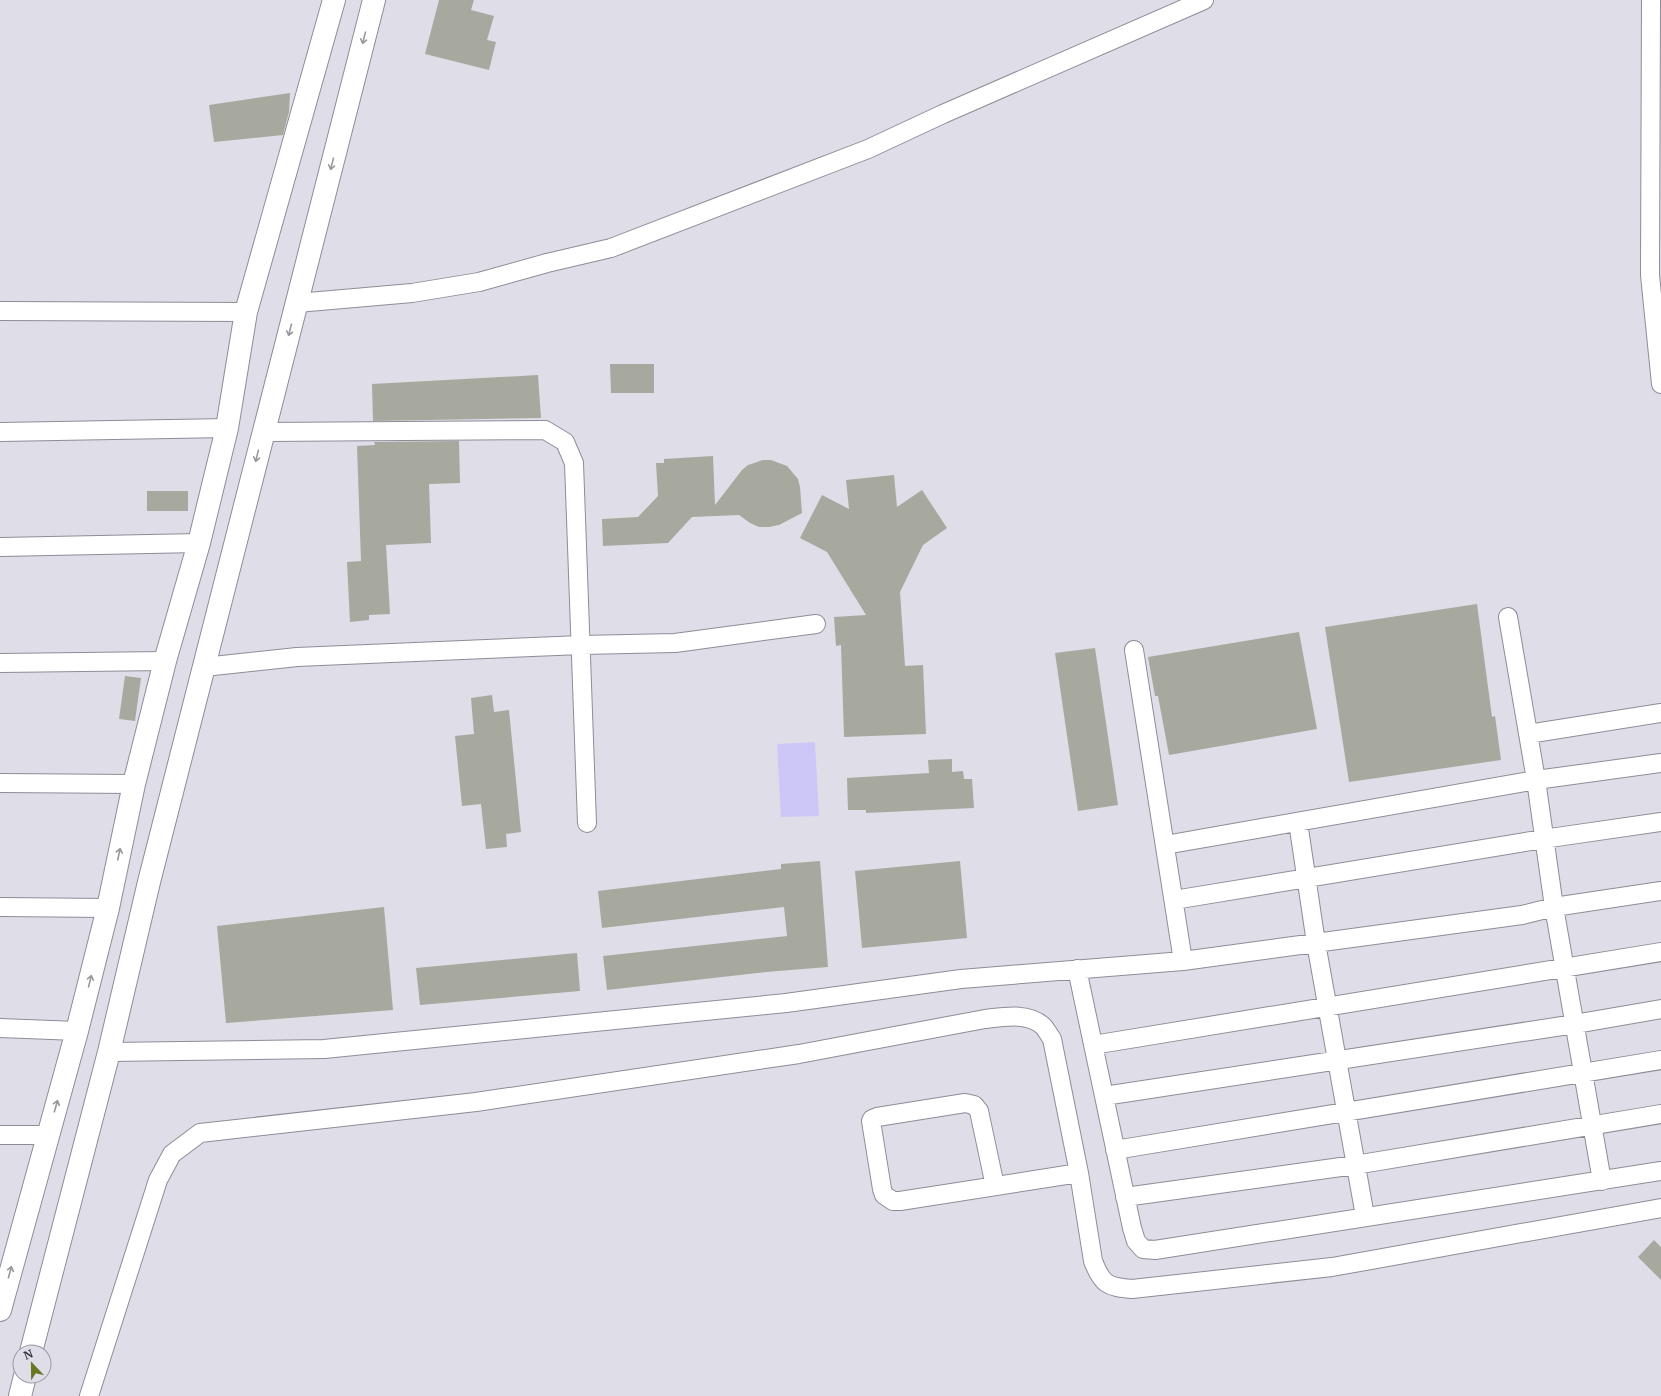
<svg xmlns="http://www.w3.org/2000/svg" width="1661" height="1396" viewBox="0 0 1661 1396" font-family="Merriweather,serif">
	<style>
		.green { fill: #cdc7f8 }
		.building { fill: #a7a99e }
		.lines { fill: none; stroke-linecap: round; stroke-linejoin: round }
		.minor-casing { stroke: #8e8c97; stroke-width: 20 }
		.highway-casing { stroke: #8e8c97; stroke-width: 24 }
		.minor { stroke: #fff; stroke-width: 18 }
		.highway { stroke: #fff; stroke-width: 22 }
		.oneway { stroke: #98989a }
	</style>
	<rect width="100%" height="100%" fill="#dfdde8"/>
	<path class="green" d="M815,742L819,816L781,817L777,744Z"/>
	<path class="building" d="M439,0H474L471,10L494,16L487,40L496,42L489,70L425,54Z
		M290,93L289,112L283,135L214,142L209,105Z
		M610,364H654V393H611Z
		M538,375L541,418L373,421L372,384Z
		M459,441L460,483L429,484L431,543L386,545L390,614L369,615V620L350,622L347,562L361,561L357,446L375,445L374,442Z
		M713,456L715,505L742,470L748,465L763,460H771L787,466L798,479L800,487L802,513L779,525L769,527H759L750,523L739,515L692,517L668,543L603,546L602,519L638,517L658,496L656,463H664V459Z
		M894,475L897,507L922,490L947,528L923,545L900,592L905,666L923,665L926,734L844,737L841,645L836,646L834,617L866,615L827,552L800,538L822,495L849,509L846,480Z
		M147,491H188V511H147Z
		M1477,604L1492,717L1495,716L1501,760L1349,782L1325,627Z
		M1299,632L1317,729L1169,755L1158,696H1155L1148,657Z
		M1095,648L1118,805L1078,811L1055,653Z
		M125,676L141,678L135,721L119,719Z
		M492,695L494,712L509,710L521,832L506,834L507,847L486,849L481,804L462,806L455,736L474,734L471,698Z
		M952,759V772L963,771L964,779H972L974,808L866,813V810H848L847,778L929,773L928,760Z
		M820,861L828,967L766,972L607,990L603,956L787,936L784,907L602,928L598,891L781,869V864Z
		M960,861L967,938L862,948L855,871Z
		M384,907L393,1010L226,1023L217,926Z
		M577,953L580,991L420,1005L416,968Z
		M1654,1240L1661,1247V1280L1638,1257Z"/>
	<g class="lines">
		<g class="minor-casing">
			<path id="minor" d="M1651,0L1650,275L1661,384
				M297,303L412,293L479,282L547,263L611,248L868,149L943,114L1204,0
				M0,311L246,312
				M0,432L227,428
				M264,432L545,430L565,442L574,463L587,823
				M0,547L199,543
				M1508,617L1536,780L1554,907L1602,1181
				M1134,650L1183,961
				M0,663L165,661
				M204,667L297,657L581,645L675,643L816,624
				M1528,734L1661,713
				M0,783L134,784
				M1298,822L1316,943L1365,1216
				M1165,845L1536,780L1661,763
				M1174,900L1543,839L1661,822
				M0,907L108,908
				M1077,969L1132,1228L1136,1241L1143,1249L1155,1250L1661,1171
				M0,1028L77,1031
				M1093,1045L1661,952
				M109,1052L324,1049L786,1003L961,979L1183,961L1522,915L1554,907L1661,891
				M1104,1096L1575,1024L1661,1009
				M0,1135H47
				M1115,1150L1661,1060
				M995,1186L979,1111L974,1105L965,1103L877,1117L872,1119L871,1121L882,1189L884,1195L893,1201H900L1079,1173
				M1125,1197L1355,1165L1661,1114
				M89,1396L158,1180L172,1154L200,1133L476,1102L799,1054L985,1019C1003,1017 1028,1012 1043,1026C1046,1029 1049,1035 1052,1039L1079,1173L1093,1261C1102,1284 1107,1287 1132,1289L1332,1267L1661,1208"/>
		</g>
		<g class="highway-casing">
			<path id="highway" d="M0,1310L77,1031L108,908L134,784L165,661L199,543L227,428L246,312L334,0
				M31,1352L109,1052L149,882L374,0
				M20,1396L25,1376"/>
		</g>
		<use href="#minor" class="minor"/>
		<use href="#highway" class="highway"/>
	</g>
	<defs><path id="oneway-shaft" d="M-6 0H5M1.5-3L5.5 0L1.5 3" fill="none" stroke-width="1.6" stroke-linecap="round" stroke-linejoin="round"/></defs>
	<g class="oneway">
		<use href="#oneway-shaft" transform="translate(364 38) rotate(104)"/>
		<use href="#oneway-shaft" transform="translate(332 164) rotate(104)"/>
		<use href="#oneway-shaft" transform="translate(290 330) rotate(104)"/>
		<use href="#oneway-shaft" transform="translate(257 456) rotate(104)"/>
		<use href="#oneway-shaft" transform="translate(119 854) rotate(-78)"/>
		<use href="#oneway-shaft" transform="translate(90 981) rotate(-76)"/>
		<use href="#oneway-shaft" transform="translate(56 1106) rotate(-74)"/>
		<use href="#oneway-shaft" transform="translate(10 1272) rotate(-75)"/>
	</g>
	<g transform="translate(32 1364) rotate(338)"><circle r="19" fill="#dfdde8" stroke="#9998a0"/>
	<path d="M0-3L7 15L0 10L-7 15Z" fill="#6b7621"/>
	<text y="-6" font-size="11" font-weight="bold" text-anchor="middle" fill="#313135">N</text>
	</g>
</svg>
